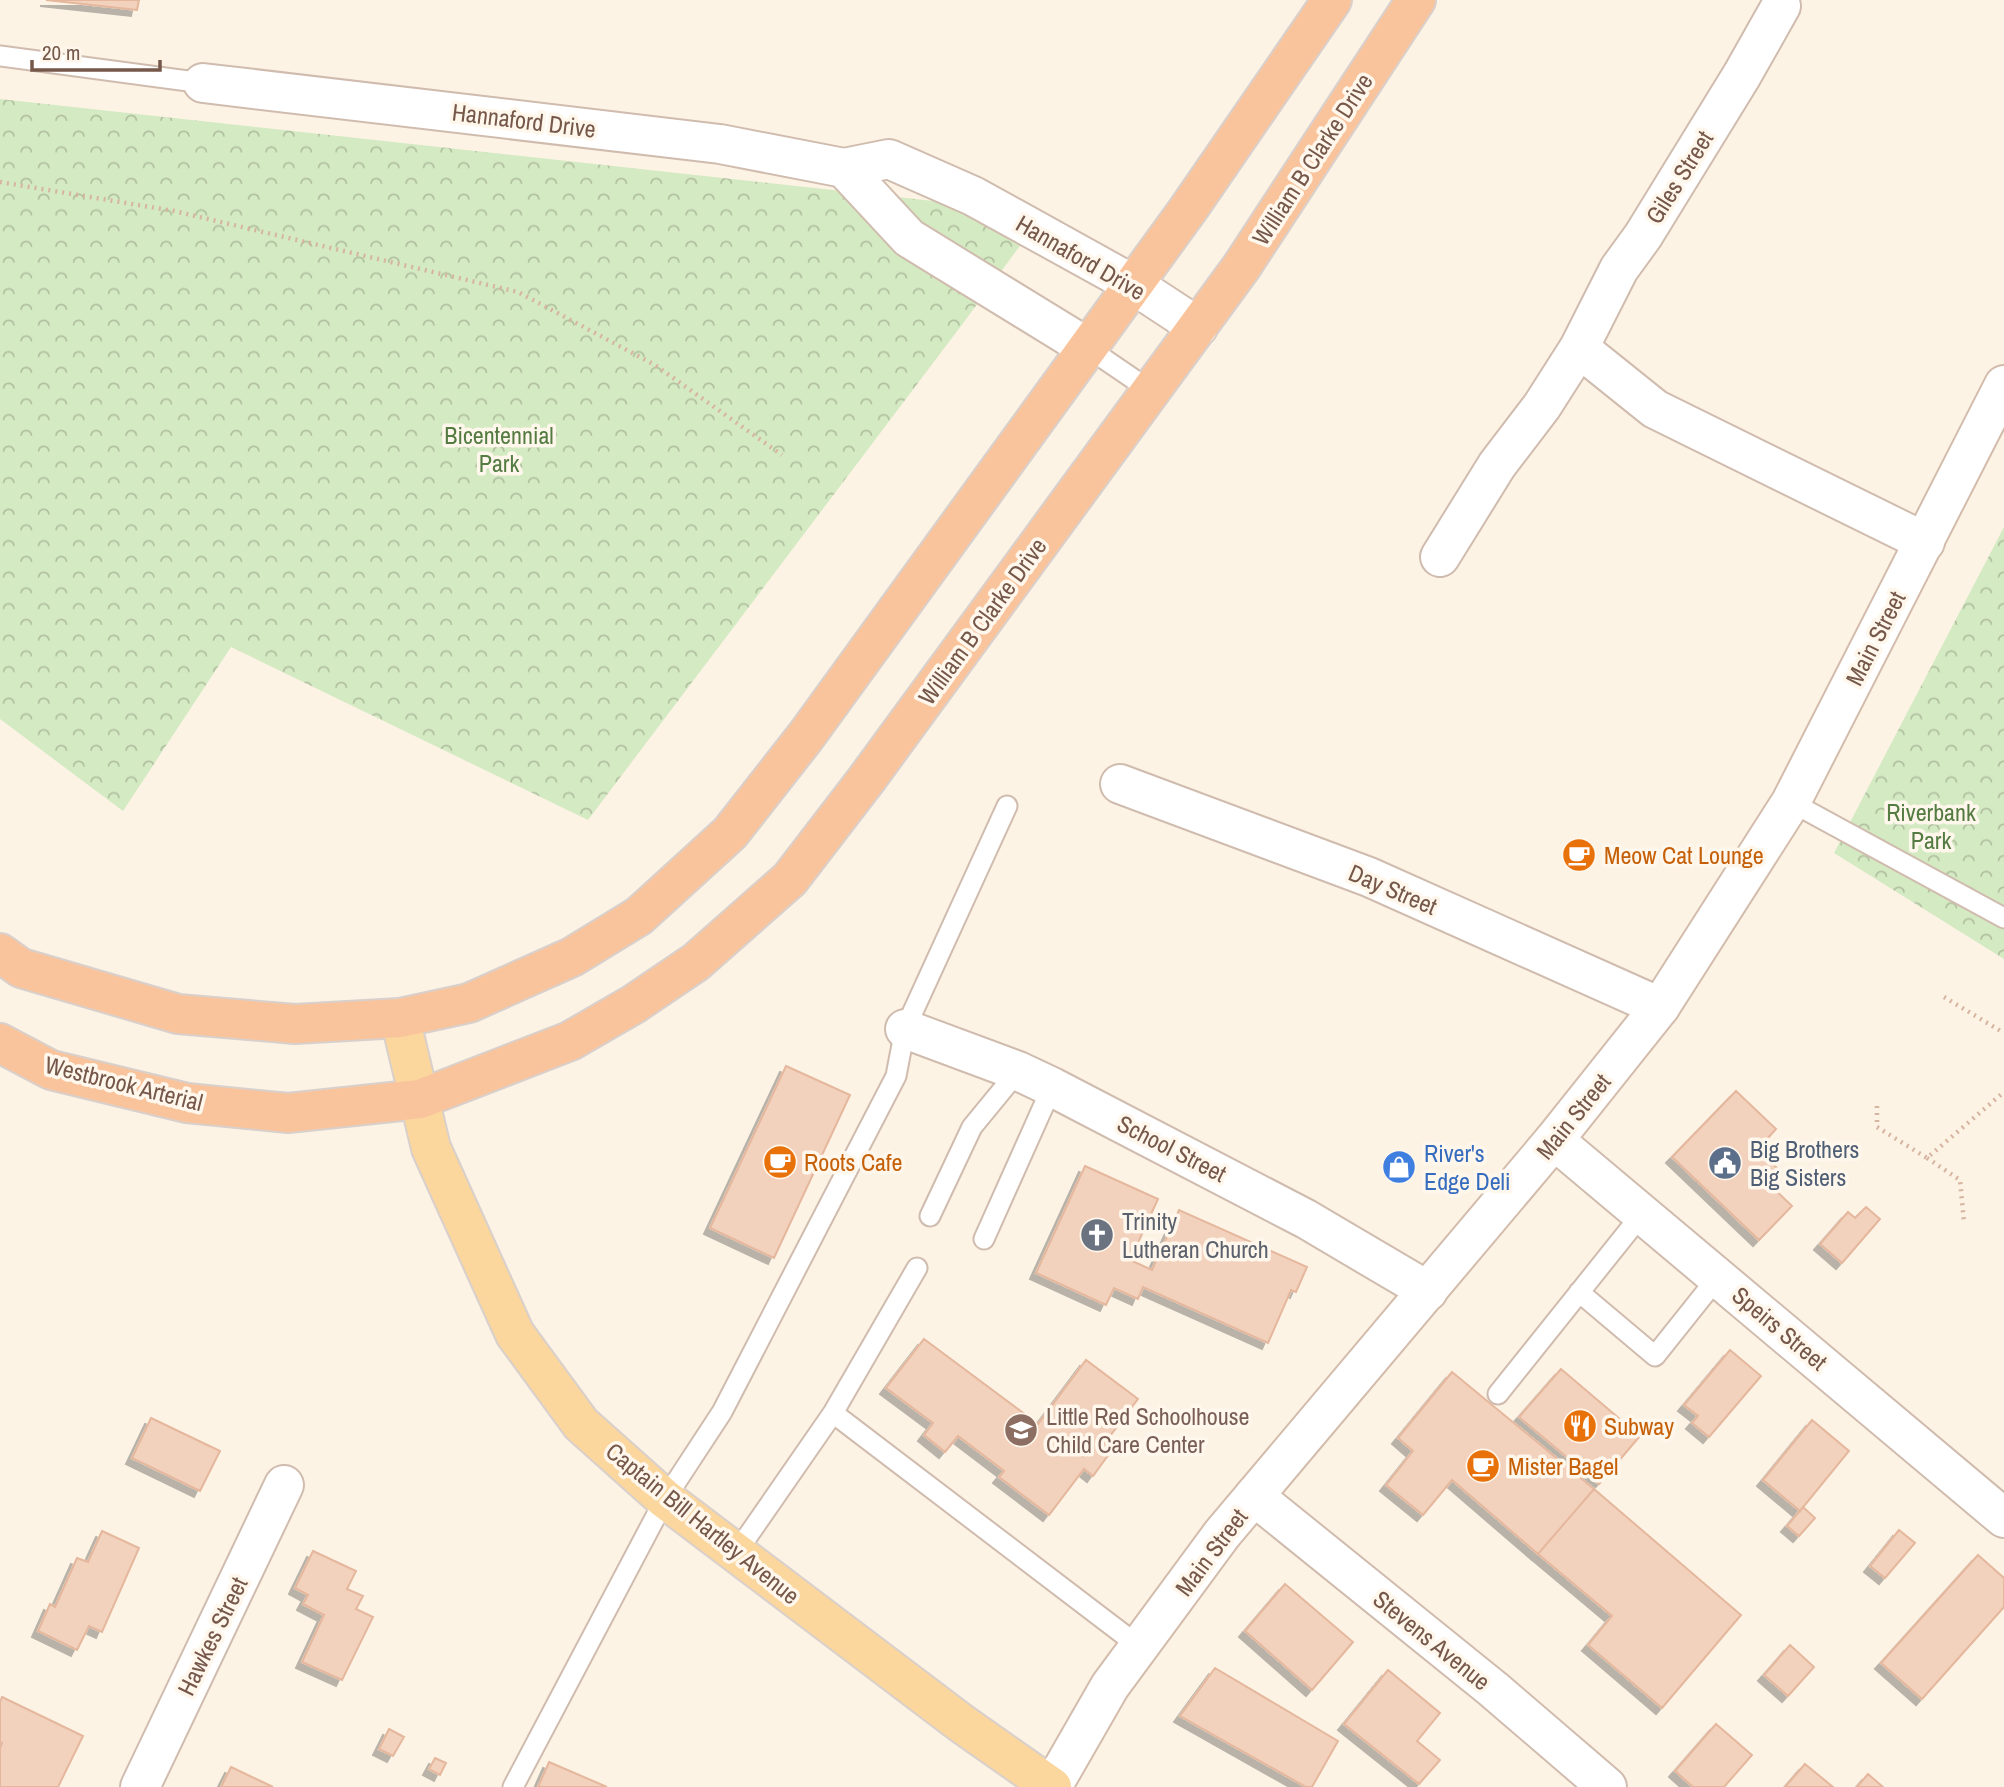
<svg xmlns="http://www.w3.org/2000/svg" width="2004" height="1787" viewBox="0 0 2004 1787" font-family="'Archivo Narrow',sans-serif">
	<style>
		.park { fill: url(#park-crowns) }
		.building { fill: #f2d1bd; stroke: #e5b79d; stroke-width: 2; filter: url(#shadow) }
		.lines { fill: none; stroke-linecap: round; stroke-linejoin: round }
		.service-casing { stroke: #d0bcae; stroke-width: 23 }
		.minor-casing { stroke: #d0bcae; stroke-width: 42 }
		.secondary-casing { stroke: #d3bcab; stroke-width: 42 }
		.primary-casing { stroke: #d9d0cc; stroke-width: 42 }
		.trunk-casing { stroke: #d9d0cc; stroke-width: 42 }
		.path { stroke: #d7b49f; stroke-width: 4.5; stroke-dasharray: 2 5; stroke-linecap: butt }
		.service { stroke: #fff; stroke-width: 19 }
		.minor { stroke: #fff; stroke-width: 38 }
		.secondary { stroke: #fff; stroke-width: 38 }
		.primary { stroke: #fbd69d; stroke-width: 38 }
		.trunk { stroke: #f9c49c; stroke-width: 38 }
		.labels { text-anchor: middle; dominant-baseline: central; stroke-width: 7; stroke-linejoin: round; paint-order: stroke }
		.street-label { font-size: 24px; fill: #76584a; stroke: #fff7ec }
		.park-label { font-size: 24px; fill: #547c42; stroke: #fff7ec }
		.food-label { font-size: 24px; fill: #c56008; stroke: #fff7ec; text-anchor: start }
		.service-label { font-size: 24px; fill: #4e5e75; stroke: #fff7ec; text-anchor: start }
		.shop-label { font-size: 24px; fill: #366cbe; stroke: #fff7ec; text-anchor: start }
		.worship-label { font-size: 24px; fill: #5b616d; stroke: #fff7ec; text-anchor: start }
		.education-label { font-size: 24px; fill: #785e54; stroke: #fff7ec; text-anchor: start }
	</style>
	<defs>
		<pattern id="park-crowns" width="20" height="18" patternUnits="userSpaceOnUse" patternTransform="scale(1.75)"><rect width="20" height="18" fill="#d4eac3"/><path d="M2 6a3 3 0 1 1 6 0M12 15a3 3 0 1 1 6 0" fill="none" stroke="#b1c0a0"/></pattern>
		<filter id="shadow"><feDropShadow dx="-6" dy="6" stdDeviation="0" flood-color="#0004"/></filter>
	</defs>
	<rect width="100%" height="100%" fill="#fcf3e5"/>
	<path class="park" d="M0,99L1044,213L964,322L588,820L231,647L123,811L0,719Z
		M2004,527V959L1834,853Z"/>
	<path class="building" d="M46,0H139L137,10Z
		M786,1066L850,1095L774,1258L710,1228Z
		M1736,1091L1776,1129L1758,1149L1778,1169L1767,1182L1792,1206L1759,1240L1672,1157Z
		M1085,1166L1158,1199L1130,1260L1152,1270L1179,1210L1307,1267L1296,1292L1291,1290L1268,1343L1143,1287L1138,1299L1114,1288L1106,1305L1036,1273Z
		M1866,1207L1880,1219L1842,1263L1820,1244L1848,1212L1855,1218Z
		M924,1339L1038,1424L1086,1360L1138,1399L1104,1444L1112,1450L1093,1476L1084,1469L1049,1515L999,1477L1004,1471L958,1436L945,1452L924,1435L933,1423L886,1388Z
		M1730,1350L1761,1376L1709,1437L1692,1423L1698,1416L1684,1405Z
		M1561,1369L1640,1436L1599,1484L1519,1417Z
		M1452,1372L1594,1489L1538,1554L1452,1480L1423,1515L1386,1485L1413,1451L1398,1438Z
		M151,1418L220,1451L200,1491L132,1458Z
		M1812,1420L1849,1451L1800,1511L1763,1480Z
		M1594,1489L1741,1615L1662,1708L1588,1645L1612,1616L1538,1554Z
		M1803,1507L1815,1518L1799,1536L1787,1526Z
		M1899,1530L1915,1543L1885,1578L1870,1566Z
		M102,1531L139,1548L102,1632L89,1626L77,1650L38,1631L50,1604L55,1607L77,1558L88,1562Z
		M313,1551L356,1571L347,1589L363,1596L356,1609L373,1617L342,1680L302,1662L324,1615L303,1604L308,1595L295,1588Z
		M1978,1555L2004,1578V1607L1922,1699L1881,1663Z
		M1285,1584L1353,1642L1312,1690L1245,1631Z
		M1790,1645L1814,1667L1788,1696L1764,1675Z
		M1215,1668L1338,1741L1312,1787H1306L1180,1716Z
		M1388,1670L1440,1713L1417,1741L1440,1760L1419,1784L1344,1724Z
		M2,1697L83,1736L58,1787H0V1748L2,1743L0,1742V1702Z
		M1716,1724L1752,1755L1724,1787H1693L1675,1771Z
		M389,1729L404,1737L393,1756L379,1749Z
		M435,1758L446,1763L440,1775L429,1769Z
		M549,1762L607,1787H538Z
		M1805,1764L1833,1787H1785Z
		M231,1767L273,1787H221Z
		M1868,1774L1883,1787H1857Z"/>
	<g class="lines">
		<g class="service-casing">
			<path id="service" d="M0,56L203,83
				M1088,348L1151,391
				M1791,802L2004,918
				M930,1216L972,1127L1018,1071
				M984,1239L1052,1087
				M1579,1292L1655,1356L1718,1277
				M1498,1394L1642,1214
				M833,1413L917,1268
				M736,1553L833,1413L1140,1647
				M513,1787L665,1499L722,1412L896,1076L905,1029L1007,806"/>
		</g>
		<g class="minor-casing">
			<path id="minor" d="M203,83L720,144L844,168L889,159L973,196L1013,218L1134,285L1198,327
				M844,168L909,238L1088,348
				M1579,348L1655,409L1925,542
				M1440,557L1497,465L1542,406L1579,348L1619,269L1643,236L1742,75L1781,6
				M1120,784L1369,877L1660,1007
				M905,1029L1018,1071L1052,1087L1306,1219L1428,1291
				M1554,1140L2004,1518
				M1254,1496L1493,1689L1607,1787
				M140,1787L284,1485"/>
		</g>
		<g class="secondary-casing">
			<path id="secondary" d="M1052,1787L1110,1686L1222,1534L1554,1140L1660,1007L1791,802L2004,385"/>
		</g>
		<g class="primary-casing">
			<path id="primary" d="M400,1018L431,1148L515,1334L581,1424L665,1499L961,1723L1052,1787"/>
		</g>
		<g class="trunk-casing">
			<path id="trunk" d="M0,953L21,968L178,1014L295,1024L400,1018L469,1003L572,957L639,916L730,833L806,736L1189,208L1332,0
				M0,1043L51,1070L187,1103L288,1113L420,1099L570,1041L634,1004L696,962L790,879L866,780L1242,266L1416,0"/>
		</g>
		<path class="path" d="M0,182L174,211L518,292L655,365L782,455
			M1944,997L2004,1033
			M1877,1106V1127L1927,1158L2004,1092
			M1927,1158L1960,1180L1964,1222"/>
		<use href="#service" class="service"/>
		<use href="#minor" class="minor"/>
		<use href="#secondary" class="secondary"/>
		<use href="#primary" class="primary"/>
		<use href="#trunk" class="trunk"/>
	</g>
	<defs>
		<g id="cafe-disc" transform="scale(1.75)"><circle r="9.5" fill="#e8710a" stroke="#fff7ec"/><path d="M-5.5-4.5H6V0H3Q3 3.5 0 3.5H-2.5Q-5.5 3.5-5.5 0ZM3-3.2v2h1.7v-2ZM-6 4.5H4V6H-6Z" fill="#fff"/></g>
		<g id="civic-disc" transform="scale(1.75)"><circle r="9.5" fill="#5c6f8a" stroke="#fff7ec"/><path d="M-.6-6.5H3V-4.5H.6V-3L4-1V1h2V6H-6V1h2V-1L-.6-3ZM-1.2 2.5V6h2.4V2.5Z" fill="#fff"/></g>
		<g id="shop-disc" transform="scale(1.75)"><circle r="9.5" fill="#3f7fe0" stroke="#fff7ec"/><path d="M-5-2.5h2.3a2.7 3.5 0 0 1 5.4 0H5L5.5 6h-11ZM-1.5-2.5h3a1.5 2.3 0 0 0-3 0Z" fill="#fff"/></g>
		<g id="church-disc" transform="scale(1.75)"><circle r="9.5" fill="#6b7280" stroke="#fff7ec"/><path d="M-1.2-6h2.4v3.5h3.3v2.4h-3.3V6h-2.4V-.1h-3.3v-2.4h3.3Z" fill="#fff"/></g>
		<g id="restaurant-disc" transform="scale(1.75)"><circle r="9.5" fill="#e8710a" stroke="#fff7ec"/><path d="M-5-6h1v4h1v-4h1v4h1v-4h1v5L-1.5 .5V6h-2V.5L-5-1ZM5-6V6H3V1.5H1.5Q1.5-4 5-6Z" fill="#fff"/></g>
		<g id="school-disc" transform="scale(1.75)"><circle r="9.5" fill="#8d6e63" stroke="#fff7ec"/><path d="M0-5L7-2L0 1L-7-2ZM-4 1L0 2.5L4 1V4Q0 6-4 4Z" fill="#fff"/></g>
	</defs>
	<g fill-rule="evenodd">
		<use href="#cafe-disc" x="1579" y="855"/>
		<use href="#cafe-disc" x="780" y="1162"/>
		<use href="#civic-disc" x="1725" y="1163"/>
		<use href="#shop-disc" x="1399" y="1167"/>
		<use href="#church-disc" x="1097" y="1235"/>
		<use href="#restaurant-disc" x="1580" y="1426"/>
		<use href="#school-disc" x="1021" y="1430"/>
		<use href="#cafe-disc" x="1483" y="1466"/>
	</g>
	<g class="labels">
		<g class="street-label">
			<text transform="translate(524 120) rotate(7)">Hannaford Drive</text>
			<text transform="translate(1312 159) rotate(-57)">William B Clarke Drive</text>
			<text transform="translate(1679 177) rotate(-58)">Giles Street</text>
			<text transform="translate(1081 257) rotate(30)">Hannaford Drive</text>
			<text transform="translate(982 621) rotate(-54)">William B Clarke Drive</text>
			<text transform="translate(1875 638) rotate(-63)">Main Street</text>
			<text transform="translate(1393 889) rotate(23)">Day Street</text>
			<text transform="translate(124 1083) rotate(14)">Westbrook Arterial</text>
			<text transform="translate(1573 1116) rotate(-51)">Main Street</text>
			<text transform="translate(1172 1148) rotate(27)">School Street</text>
			<text transform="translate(1780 1328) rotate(40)">Speirs Street</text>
			<text transform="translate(703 1523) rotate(39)">Captain Bill Hartley Avenue</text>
			<text transform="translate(1211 1552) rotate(-53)">Main Street</text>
			<text transform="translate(212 1636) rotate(-64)">Hawkes Street</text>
			<text transform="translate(1432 1640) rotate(39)">Stevens Avenue</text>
		</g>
		<g class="park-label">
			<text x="499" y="435">Bicentennial<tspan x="499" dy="28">Park</tspan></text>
			<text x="1931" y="812">Riverbank<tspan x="1931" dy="28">Park</tspan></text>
		</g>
		<g class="food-label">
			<text x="1604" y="855">Meow Cat Lounge</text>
			<text x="804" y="1162">Roots Cafe</text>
			<text x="1604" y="1426">Subway</text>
			<text x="1508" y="1466">Mister Bagel</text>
		</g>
		<g class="service-label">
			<text x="1750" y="1149">Big Brothers<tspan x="1750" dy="28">Big Sisters</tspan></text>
		</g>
		<g class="shop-label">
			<text x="1424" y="1153">River's<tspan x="1424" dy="28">Edge Deli</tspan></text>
		</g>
		<g class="worship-label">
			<text x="1122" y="1221">Trinity<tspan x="1122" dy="28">Lutheran Church</tspan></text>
		</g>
		<g class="education-label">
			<text x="1046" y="1416">Little Red Schoolhouse<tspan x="1046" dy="28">Child Care Center</tspan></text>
		</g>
	</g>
	<path d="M32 60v10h128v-10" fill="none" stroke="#76584a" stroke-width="3.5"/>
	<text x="42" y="60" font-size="21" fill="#76584a" stroke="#fff7ec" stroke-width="5" paint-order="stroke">20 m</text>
</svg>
